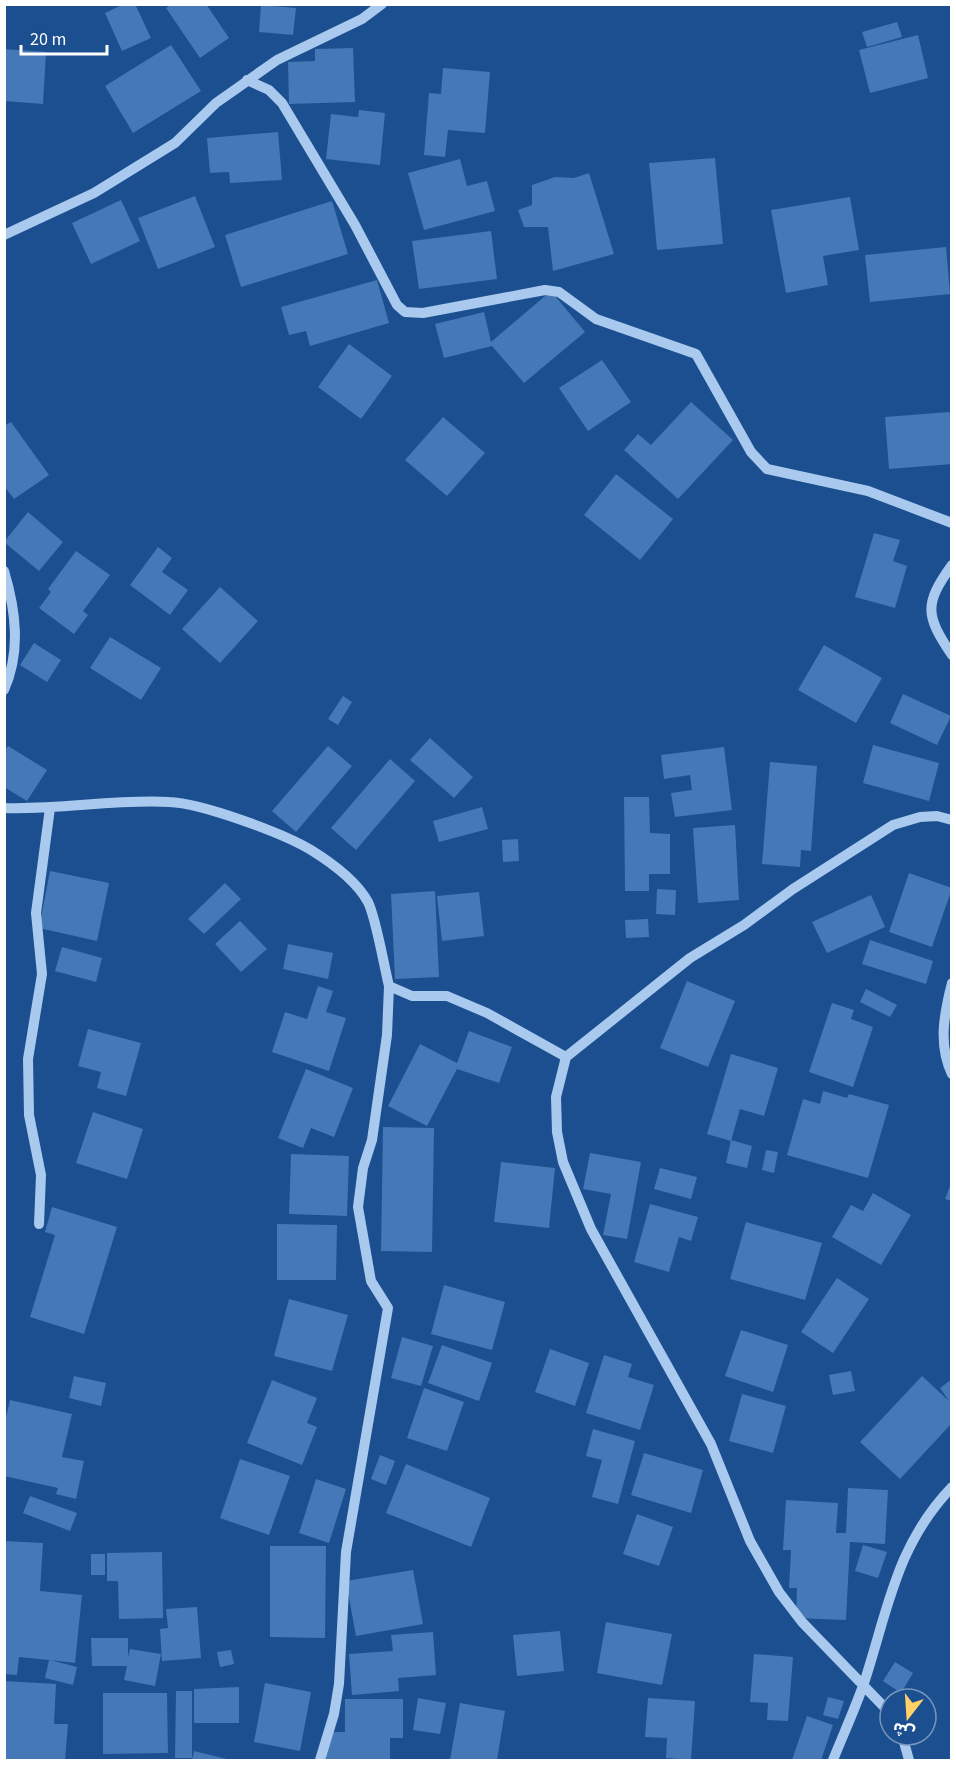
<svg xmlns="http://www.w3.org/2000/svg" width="956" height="1765" viewBox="0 0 956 1765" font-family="'Source Sans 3','Noto Sans Arabic',sans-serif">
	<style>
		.building { fill: #4478b7 }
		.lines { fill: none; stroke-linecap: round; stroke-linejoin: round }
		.minor { stroke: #a9c9ee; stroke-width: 10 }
	</style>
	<rect width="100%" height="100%" fill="#1b4f8f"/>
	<path class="building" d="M124,4H135L151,38L122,51L105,13Z
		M172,4H206L229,38L200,58L166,8Z
		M261,5L296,8L293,35L259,32Z
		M897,22L902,37L867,47L862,32Z
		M918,35L928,78L870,93L859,50Z
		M171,45L201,91L133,133L105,86Z
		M353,48L355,102L289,104L288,62L315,61V49Z
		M4,49L46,52L43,104L4,101Z
		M443,68L490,72L485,133L448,130L445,157L424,155L429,93L441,94Z
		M359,110L385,113L380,165L326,159L331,114L358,117Z
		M278,132L282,180L230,183L229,172L210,173L207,138Z
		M715,158L723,244L657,250L649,163Z
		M460,159L467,186L487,181L495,211L424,230L408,173Z
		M589,173L614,254L553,271L548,227H524L518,210L532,205V185L555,177L574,178Z
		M195,196L215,247L158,269L138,218Z
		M850,197L859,250L823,256L828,285L786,293L771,210Z
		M121,200L140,241L91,264L72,223Z
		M332,201L348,254L241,287L225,235Z
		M491,231L497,279L419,289L412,241Z
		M946,247L950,294L870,302L865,255Z
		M377,280L389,323L310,346L306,331L289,335L281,307Z
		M551,291L585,332L524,383L492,346L444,358L435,324L484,312L491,342Z
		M349,344L392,376L361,419L318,387Z
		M602,360L631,402L588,431L559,388Z
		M691,402L733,440L678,499L624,450L638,434L651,445Z
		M949,412L952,417V464L889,469L885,417Z
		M443,417L485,453L447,496L405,460Z
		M11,422L49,475L14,499L4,486V426Z
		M616,474L673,519L640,560L584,515Z
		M28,512L63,542L39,571L4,542Z
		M874,533L900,540L893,561L907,566L895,608L855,597Z
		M158,547L172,558L162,572L188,590L170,615L130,585Z
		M76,551L110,575L83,611L88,615L74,634L39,608L51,592L48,589Z
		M220,587L258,621L220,663L182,629Z
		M110,637L161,668L141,700L90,668Z
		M34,643L61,660L47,682L20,665Z
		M824,645L882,678L856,723L798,690Z
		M903,694L951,716L937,745L890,723Z
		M343,696L352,702L338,725L328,719Z
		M430,738L473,777L454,798L410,760Z
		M873,745L939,763L929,801L863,783Z
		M8,746L47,770L27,801L4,787V751Z
		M328,746L352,766L296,832L272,811Z
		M724,747L732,810L675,817L671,793L692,790L690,775L664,779L661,755Z
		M390,759L415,781L356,850L331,828Z
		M770,762L817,766L811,851L801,850L800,867L762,864Z
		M624,797H649L650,833L670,834V874H649V891H625Z
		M482,807L488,829L439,842L433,821Z
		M735,825L739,900L698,903L693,828Z
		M518,839L519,861L503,862L502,840Z
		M50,871L109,883L97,941L39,928Z
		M909,873L952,888L932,947L889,932Z
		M225,883L241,899L204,934L188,919Z
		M657,889L676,890L675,915L656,914Z
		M435,891L439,977L395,979L391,894Z
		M479,892L484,936L442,941L437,896Z
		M871,895L885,927L827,953L812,922Z
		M648,919L649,937L626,938L625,920Z
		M240,921L267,949L241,972L215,944Z
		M870,940L933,961L926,984L862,964Z
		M288,944L333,953L328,979L283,969Z
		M62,947L102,958L96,982L55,971Z
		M687,981L735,1001L708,1067L660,1048Z
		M318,986L333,991L326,1012L346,1018L329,1071L272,1052L285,1012L307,1019Z
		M866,989L897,1005L890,1017L860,1002Z
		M832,1003L854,1010L851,1019L873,1027L853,1087L809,1072Z
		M88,1029L141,1043L126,1096L97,1088L101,1072L78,1066Z
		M469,1031L512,1047L499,1083L457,1069L427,1126L388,1106L420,1044L457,1063Z
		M731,1054L778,1068L764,1116L740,1109L731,1141L707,1134Z
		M306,1069L353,1088L334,1137L311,1128L303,1148L278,1138Z
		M823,1091L847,1098L849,1094L889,1105L868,1178L787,1155L803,1099L820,1104Z
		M93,1112L143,1129L127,1179L76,1163Z
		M383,1127L434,1128L432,1252L381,1251Z
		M731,1140L752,1146L747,1168L726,1163Z
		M766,1150L778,1152L774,1173L762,1170Z
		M590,1153L641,1162L627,1239L603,1235L611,1194L583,1189Z
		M291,1154L349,1156L347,1216L289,1214Z
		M501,1162L555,1168L549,1228L494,1222Z
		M660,1168L697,1177L691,1199L654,1189Z
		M952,1181V1201L945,1199Z
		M873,1193L911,1215L881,1265L832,1237L851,1205L863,1211Z
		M650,1204L698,1217L691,1241L679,1237L669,1272L634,1262Z
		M52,1207L117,1227L84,1334L30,1317L55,1235L45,1232Z
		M746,1222L822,1243L805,1300L730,1279Z
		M277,1224L337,1225L336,1280H277Z
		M837,1278L869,1299L833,1353L801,1332Z
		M444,1285L505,1302L492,1350L431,1334Z
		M289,1299L348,1315L332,1371L274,1356Z
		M741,1330L788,1345L773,1392L725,1376Z
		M402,1337L433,1346L421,1386L391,1378Z
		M442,1345L492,1363L479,1401L428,1383Z
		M550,1349L589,1363L575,1406L535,1392Z
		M604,1355L632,1364L628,1377L654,1385L640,1430L586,1413Z
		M851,1371L855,1391L833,1395L829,1375Z
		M74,1376L106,1383L101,1406L69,1398Z
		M922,1376L949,1401L940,1388L952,1379V1423L900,1479L860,1442Z
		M272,1380L317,1398L307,1423L317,1427L302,1465L247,1443Z
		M424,1388L464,1402L447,1451L407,1438Z
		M742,1394L786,1406L773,1453L729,1441Z
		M10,1400L72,1414L62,1457L84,1461L76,1499L56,1494L58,1488L4,1476V1426Z
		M593,1429L635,1441L618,1504L592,1497L602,1460L586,1456Z
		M644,1453L703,1470L691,1513L631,1495Z
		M380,1455L395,1461L386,1485L371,1479Z
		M240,1459L290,1476L269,1535L220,1518Z
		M406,1464L490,1498L471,1547L386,1513Z
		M316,1479L346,1489L329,1543L299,1533Z
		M848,1488L888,1490L885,1544L850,1542L846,1620L796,1618L797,1588H789L791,1550H783L786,1500L838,1503L836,1533H846Z
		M30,1496L77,1513L70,1531L23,1513Z
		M637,1514L673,1527L659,1566L623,1554Z
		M4,1541L43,1543L40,1591L82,1595L75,1663L50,1660L77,1667L73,1685L45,1678L49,1660L19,1657L17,1675L4,1674Z
		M863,1545L887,1552L878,1578L855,1571Z
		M270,1546H326L325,1638L270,1637Z
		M162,1552L163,1618L119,1619L118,1581H107V1553Z
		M91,1554H105V1575H91Z
		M413,1570L423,1624L356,1636L346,1581Z
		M197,1607L201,1658L162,1661L160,1629L168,1628L166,1609Z
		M606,1622L672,1634L662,1685L597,1673Z
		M560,1631L564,1671L517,1676L513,1635Z
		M433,1632L436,1675L398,1678L399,1691L352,1695L349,1654L393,1651L391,1635Z
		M91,1638H128V1657L130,1649L161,1654L155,1686L124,1680L127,1666H92Z
		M231,1650L234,1664L220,1667L217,1652Z
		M754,1654L793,1657L788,1721L767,1720L768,1703L750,1702Z
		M895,1662L913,1673L901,1693L883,1681Z
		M4,1681L56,1684L54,1724H68L65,1760H4Z
		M265,1683L311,1692L300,1751L254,1742Z
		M239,1687V1723H194V1689Z
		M176,1691H192V1758H175Z
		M103,1693H167L168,1753L103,1754Z
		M828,1697L844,1701L838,1719L823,1715Z
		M418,1698L446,1703L440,1734L413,1730Z
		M648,1698L695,1701L691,1760L666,1758L667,1738L645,1737Z
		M345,1699H403V1738H390V1760H326V1732H345Z
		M460,1703L505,1711L497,1760H450Z
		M807,1716L833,1725L821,1760H792Z
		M194,1751L231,1760H192Z"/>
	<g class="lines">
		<path class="minor" d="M247,80L269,90L282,103L355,225L397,305L405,312L423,313L545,290L559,292L596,319L696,354L751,452L767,469L868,491L952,523
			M4,235L94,193L175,143L216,103L277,60L362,19L382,4
			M952,565C924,604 925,615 952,655
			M4,571C16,611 21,652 4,690
			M4,808C60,810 114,799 169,802C201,803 283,833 311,850C332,863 356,880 368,902C376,918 384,966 389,986L412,996H447L487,1013L566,1057L690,958L744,925L793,889L893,825L920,817L937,816L952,820
			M952,983C944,1014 938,1045 952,1074
			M566,1057L556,1097L557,1132L563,1162L591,1229L711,1444L750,1541L779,1592L802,1622L890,1713
			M39,1224L41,1175L29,1115L28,1059L42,974L36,913L50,808
			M902,1735L909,1760
			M320,1760L334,1714L339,1684L346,1552L388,1308L371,1281L358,1207L363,1168L372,1140L387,1035L389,986
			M833,1760C843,1735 855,1709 864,1683C888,1610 896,1545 952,1487"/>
	</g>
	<rect width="956" height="1765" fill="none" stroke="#ffffff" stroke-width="12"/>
	<g transform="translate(908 1717) rotate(197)"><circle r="28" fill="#1b4f8f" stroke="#7695bc" stroke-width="1.5"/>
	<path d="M0-4.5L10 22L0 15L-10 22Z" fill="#ffd166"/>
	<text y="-9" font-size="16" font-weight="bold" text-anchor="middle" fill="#ffffff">ش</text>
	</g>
	<path d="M21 45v9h86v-9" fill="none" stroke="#ffffff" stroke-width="3"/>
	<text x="30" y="45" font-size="18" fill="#ffffff" stroke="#1b4f8f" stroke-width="4.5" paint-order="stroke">20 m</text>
</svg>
